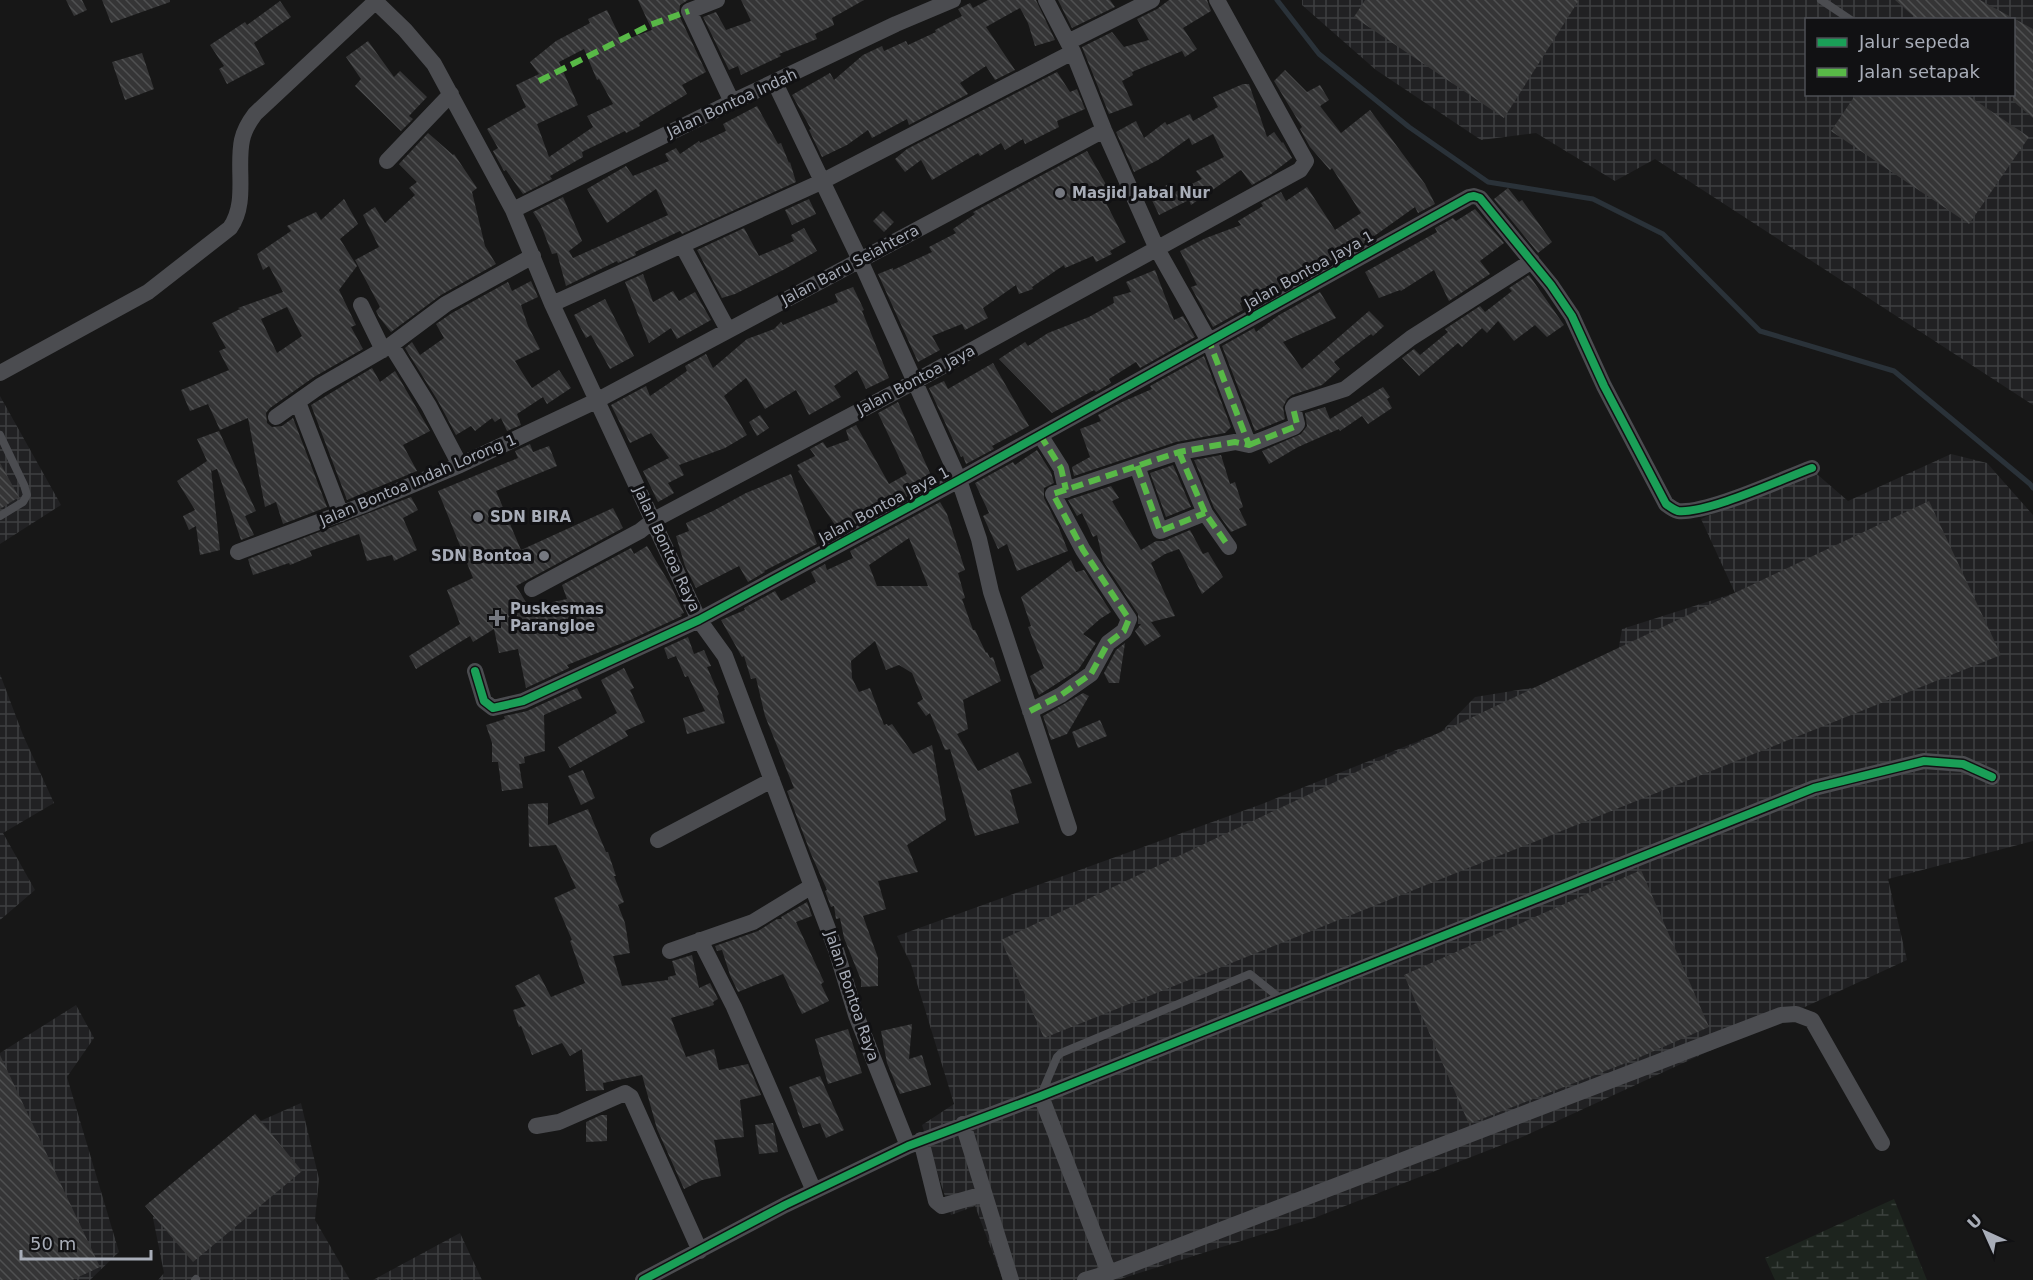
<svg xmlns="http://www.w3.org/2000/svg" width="2033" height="1280" viewBox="0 0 2033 1280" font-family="'DejaVu Sans',sans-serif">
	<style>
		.industrial { fill: url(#industrial-grid); fill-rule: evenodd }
		.wetland { fill: url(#wetland-marsh) }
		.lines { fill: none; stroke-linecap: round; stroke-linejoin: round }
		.stream { stroke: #2a3239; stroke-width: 5 }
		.building { fill: url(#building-back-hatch); fill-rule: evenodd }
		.lane { stroke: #4b4c50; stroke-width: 8 }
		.street { stroke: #4b4c50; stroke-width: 16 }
		.quiet { stroke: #58b947; stroke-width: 6; stroke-dasharray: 12 6; stroke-linecap: butt }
		.cycleway-casing { stroke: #111113; stroke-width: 11 }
		.cycleway { stroke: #1a9f57; stroke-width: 8 }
		.poi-dot { fill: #757880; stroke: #111113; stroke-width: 2 }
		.labels { text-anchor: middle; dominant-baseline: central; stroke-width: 6; stroke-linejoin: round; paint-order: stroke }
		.street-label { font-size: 15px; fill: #a8adb8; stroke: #111113 }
		.poi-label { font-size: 15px; font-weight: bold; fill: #a8adb8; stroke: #111113; text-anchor: start }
	</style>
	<defs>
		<pattern id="industrial-grid" width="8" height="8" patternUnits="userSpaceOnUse" patternTransform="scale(1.5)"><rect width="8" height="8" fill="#212123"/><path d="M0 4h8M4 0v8" fill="none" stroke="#3e3f41"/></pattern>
		<pattern id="wetland-marsh" width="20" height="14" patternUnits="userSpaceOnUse" patternTransform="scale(1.5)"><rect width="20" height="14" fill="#1d241e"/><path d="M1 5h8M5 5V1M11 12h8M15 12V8" fill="none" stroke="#3b413d"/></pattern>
		<pattern id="building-back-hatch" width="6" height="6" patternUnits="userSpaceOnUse" patternTransform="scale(1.5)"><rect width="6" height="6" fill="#353536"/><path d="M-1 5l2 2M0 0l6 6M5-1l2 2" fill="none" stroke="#4f5051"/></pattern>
	</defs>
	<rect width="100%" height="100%" fill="#171717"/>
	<path class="industrial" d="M1302,0H2033V405L1655,159L1615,181L1536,133L1481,140L1376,70L1302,5ZM1806,20H2014V94H1806Z
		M0,396L61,505L0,544Z
		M1951,454L1987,463L2033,515V841L1888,879L1907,960L1520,1138L1314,1218L1117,1280H1003L975,1206L951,1215L922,1125L954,1104L911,964L897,936L1262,804L1441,732L1475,697L1575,681L1616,664L1622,629L1735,593L1701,519L1811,469L1848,501Z
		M0,674L23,735L54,803L3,833L35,890L0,920Z
		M76,1005L94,1038L67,1077L119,1252L90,1280H0V1053Z
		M301,1103L319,1179L315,1220L350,1280H158L164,1273L153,1218L156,1198L233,1133Z
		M460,1233L482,1280H373Z"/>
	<path class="wetland" d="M1894,1199L1927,1280H1775L1765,1258Z"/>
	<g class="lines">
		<path class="stream" d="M1277,0L1319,54L1409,127L1488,182L1593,199L1663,234L1760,331L1894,371L2030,484L2033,488"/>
	</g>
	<path class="building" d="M66,0H82L87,10L74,16Z
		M102,0H170V2L111,23Z
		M638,0H688L680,5L679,15L706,72L682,85L687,94L639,123L640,126L626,133L625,131L582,152L583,157L550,176L552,179L523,194L506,170L504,171L493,151L498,148L487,129L526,107L516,85L539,74L530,62L556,41L590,23L588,19L607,10L622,41L652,30ZM584,49L597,80L599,79L613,104L587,116L593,127L549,157L537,124L578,105L559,62Z
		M741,0H864L832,18L834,25L815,34L817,39L779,54L781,56L741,75L738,66L729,70L703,17L716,12L726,30L751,21Z
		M988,0H1036L1055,40L1035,46L1028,23L1020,8L986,27L1015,70L995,80L986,66L960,83L968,94L909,125L907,119L872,138L868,130L847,145L822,157L809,130L811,129L792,95L830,73L834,80L863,55L882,46L884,51L906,41L908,45L936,32L935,30L962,16L958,9L970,3L973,8Z
		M1058,0H1110L1115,7L1072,28Z
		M1169,0H1207L1211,11L1183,28L1197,49L1185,57L1182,51L1132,72L1133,75L1122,81L1133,105L1109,114L1082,47L1112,32L1124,47L1149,40L1137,19L1157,9Z
		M1365,0H1579L1504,118L1354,17Z
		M1895,0H1980L2033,29V118L2013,101V20H1918Z
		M280,1L291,17L254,43L265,64L227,84L219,69L224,66L210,45L245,22L247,25Z
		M368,41L394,77L400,71L427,97L409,116L413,119L401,131L355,86L361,79L346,57Z
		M142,53L154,89L125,100L112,62Z
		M1285,70L1307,92L1320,85L1329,100L1320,106L1341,133L1370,110L1425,184L1435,204L1418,213L1415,207L1363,244L1314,269L1315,270L1273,294L1270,289L1240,303L1243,310L1213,327L1191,287L1197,285L1180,251L1206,238L1241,225L1238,221L1263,206L1261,203L1281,192L1286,201L1307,187L1335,230L1361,213L1332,168L1330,170L1310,147L1300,129L1302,127L1274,81Z
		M1057,72L1070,92L1077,89L1085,109L1057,121L1059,127L1025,144L1023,139L1005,150L1001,143L980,156L978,153L932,180L921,160L905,172L895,159L907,149Z
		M1243,84H1249L1267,137L1274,132L1282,143L1283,142L1292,158L1271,174L1252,185L1241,170L1191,205L1189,200L1159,215L1149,194L1169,184L1173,193L1202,179L1196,171L1224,157L1213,134L1192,145L1189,138L1158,160L1134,172L1116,132L1136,121L1144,138L1165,122L1167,125L1190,114L1193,121L1218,107L1213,97Z
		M1856,94H1966L2029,137L1969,224L1831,131Z
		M757,106L778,144L781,143L789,163L790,162L796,182L682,234L680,231L635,252L636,255L618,263L617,261L566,286L557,253L552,254L541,225L533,212L563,197L582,241L569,251L573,258L668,215L656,189L607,223L587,189L626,166L633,176L669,161L665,154L676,148L680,154L699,141L700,143L726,131L723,124Z
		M428,133L453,155L454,154L477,188L472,192L485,246L496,264L441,295L391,332L379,317L376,311L380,307L355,260L379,247L363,215L375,207L385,223L415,195L409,188L417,182L399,164Z
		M1087,151L1112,195L1104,199L1126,242L1110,251L1112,254L1096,262L1093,256L1065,268L1064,265L1032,287L1033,289L1019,294L1016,285L983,308L988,318L965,330L962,324L932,336L940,350L918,362L878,274L893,268V270L932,252L929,247L956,233L953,229L975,214L973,212Z
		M1508,188L1519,202L1522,200L1552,242L1538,253L1494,199Z
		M344,199L358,224L340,239L357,266L339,290L356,325L351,327L363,349L314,377L270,408L266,413L267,423L272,427L282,426L293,418L327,507L283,524L276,502L265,507L248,418L220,430L208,404L190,411L181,390L229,370L219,351L226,348L212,323L240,309L238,308L283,292L269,266L263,270L257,254L291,231L287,226L316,212L321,220ZM287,307L302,336L277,353L261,319Z
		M809,199L816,214L792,225L785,210Z
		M1475,209L1504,243L1480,261L1490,274L1449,301L1434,270L1401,291L1400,290L1379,298L1365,272L1437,232L1435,228L1453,218L1456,221Z
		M883,211L894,222L884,232L873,221Z
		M744,228L759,256L794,241L791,235L804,228L817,251L785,269L735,294L722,298L697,250Z
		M1155,270L1174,320L1183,316L1195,337L1140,368L1136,362L1109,379L1111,383L1096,392L1094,390L1052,413L999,359L1025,342L1028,346L1048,333L1089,317L1114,303L1113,297L1131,292L1126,282Z
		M643,274L653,302L673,291L679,301L695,292L711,320L677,339L671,328L649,343L625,282Z
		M1529,275L1564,325L1547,337L1535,325L1514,341L1498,321L1487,333L1482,328L1462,347L1458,343L1419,376L1402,358L1414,349L1420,355L1448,332L1445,329L1480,306L1485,312L1512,291L1509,288Z
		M531,281L538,297L521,305L528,326L540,349L515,361L532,388L559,370L571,388L547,404L543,397L517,414L521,425L507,431L501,418L495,422L492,418L475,431L471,426L456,435L438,401L405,348L412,342L420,355L444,338L436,324L452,313L508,282L512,291Z
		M853,287L864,310L862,311L889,378L866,389L857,370L834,386L841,397L809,415L796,390L765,409L746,378L724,396L747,435L725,448L679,465L684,475L668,483L674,493L658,502L643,471L669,458L651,433L630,443L611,405L646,386L650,396L687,371L685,366L706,354L713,368L747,339L774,329L781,322L783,325L838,302L835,294Z
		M1320,292L1336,318L1283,342L1302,369L1369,311L1384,326L1373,336L1371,334L1334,362L1340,369L1322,385L1292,395L1287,399L1283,407L1285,419L1255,431L1222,346L1254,328L1256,332L1279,315Z
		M605,299L634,356L610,369L591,335L586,338L574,315Z
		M1204,356L1231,427L1225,433L1176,442L1074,476L1072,467L1090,457L1080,429L1101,421L1098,415L1122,402L1152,389L1150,386Z
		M993,363L1029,426L992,446L994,449L966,464L963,456L961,457L929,388L944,381L948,389Z
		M372,368L380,382L395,371L430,431L403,445L417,471L347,500L311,405Z
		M1383,387L1390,397L1387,399L1392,408L1368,424L1362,416L1340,431L1339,429L1298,447L1269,464L1262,451L1301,434L1307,426L1305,413L1325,407L1330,419Z
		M898,402L934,482L840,532L798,471L800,470L797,465L815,456L810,449L823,442L827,448L849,440L846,430L856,425L889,484L907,474L878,413Z
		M760,415L769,428L757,436L749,422Z
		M219,431L256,511L245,516L254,535L241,540L217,469L212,471L211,469L220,550L200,555L196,526L189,530L183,516L195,510L177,481L207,461L197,439Z
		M530,444L533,452L549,446L557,466L496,491L521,550L613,508L623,528L516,586L529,607L567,599L562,585L631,548L634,554L647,546L670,584L684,613L681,614L682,616L630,640L567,665L569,668L526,688L518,649L499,653L494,629L473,642L470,636L416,669L409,656L460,624L447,590L473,578L438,491L518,458L515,451Z
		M1037,450L1051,472L1054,483L1044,488V498L1059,528L1068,551L1017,571L1007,544L998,549L983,516L989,513L975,483L1013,462L1015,465Z
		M1221,455L1230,484L1235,482L1243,507L1239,509L1247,525L1231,532L1214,508L1194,460Z
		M0,463L19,497L0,509Z
		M1173,465L1191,507L1166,517L1150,473Z
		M791,474L817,544L764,571L765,572L748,582L739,566L696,588L685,566L676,536L689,531L686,523L713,511L746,493Z
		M1111,486L1119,498L1112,501L1141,550L1156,541H1164L1190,530L1203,554L1208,552L1223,577L1202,594L1179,549L1165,554L1151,563L1175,616L1151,622L1161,636L1145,646L1135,631L1141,624H1138V614L1103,561L1097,535L1093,537L1082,513L1077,516L1068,500Z
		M411,497L418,510L403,518L417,550L394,561L392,555L367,561L359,534L310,551L312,556L290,565L289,563L253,575L248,559Z
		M1929,501L2001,655L1044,1038L1001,940Z
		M940,502L947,514L965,570L958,573L965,598L962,599L973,630H975L986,653L987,652L990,658L993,657L1001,681L963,700L968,729L957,734L978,771L1018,752L1032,783L1010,790L1019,823L975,836L950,749L945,750L930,713L926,716L917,703L923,699L912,673L899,665L886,670L875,641L851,661L852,678L859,692L870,688L884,725L887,724L888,726L892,724L913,754L932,745L946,820L907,845L918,872L878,881L886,909L863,916L878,958V986L861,987V980L844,938L840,918L836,919L834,906L831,907L825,891L827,890L811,854L787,791L794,788L765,716L756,678L751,679L744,656L742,657L721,620L745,610L744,608L775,591L781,601L816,582L811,572L825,564L827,570L853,558L850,551ZM909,538L928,586H877L869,565Z
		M1071,560L1076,572L1084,570L1111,612L1100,619L1083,634L1096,643L1078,670L1039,695L1030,676L1044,668L1028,627L1031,626L1021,597Z
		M688,637L694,654L704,650L711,666L707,667L719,694L717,696L725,723L687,734L683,718L705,711L688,676L685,677L676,656L668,659L664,648Z
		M1125,643L1119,683H1109L1104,673L1116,650Z
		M624,668L634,688L630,690L645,722L625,731L628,736L570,768L558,747L617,713L601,680Z
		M577,688L582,698L544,715L545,751L524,757L525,763L519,764L523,788L502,791L498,762H492V743L486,725L505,719L504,716L527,711Z
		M1083,693L1089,696L1067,734L1051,740L1043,716Z
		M1100,720L1107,736L1078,748L1072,732Z
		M583,770L595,798L581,805L568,776Z
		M548,803V825L588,809L606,852H608L616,876H614L624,902L618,905L625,923L630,953L613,956L622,986L668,980V977L676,975L672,961L692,955L699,988L710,983L718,999L713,1002L714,1005L671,1018L686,1057L714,1049L719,1070L748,1064L761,1095L740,1100L744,1137L714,1140L721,1176L702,1180L684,1189L657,1129L642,1075L603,1083L604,1090L586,1091L582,1049L570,1056L562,1043L532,1055L521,1026L519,1027L513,1010L526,1006L515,986L539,974L551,997L585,983L570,941L572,940L554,898L576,888L556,845L529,847L528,804Z
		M1641,870L1709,1027L1631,1061L1469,1124L1404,975Z
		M807,902L812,916L796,922L824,982L821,984L829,1001L802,1014L783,974L738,992L730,975L722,950L717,951L715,946L758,931L777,919H782L781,917Z
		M912,1024L909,1059L922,1055L931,1085L900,1094L887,1063L881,1031Z
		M848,1029L862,1073L828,1084L815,1039Z
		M0,1055L100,1267L72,1280H0Z
		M820,1076L844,1130L826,1138L820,1123L803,1128L789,1087Z
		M255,1114L302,1171L193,1262L145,1206Z
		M601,1115H607V1141L586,1142V1122Z
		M773,1123L778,1152L759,1154L755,1125Z"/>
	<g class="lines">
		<path class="lane" d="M1821,0L1851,20
			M0,435L24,485L27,495L23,502L0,516
			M1041,1095L1057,1057L1061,1053L1250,974L1282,1000
			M195,1280L196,1279"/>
		<path class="street" d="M374,0L405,30L434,64L513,210L552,304L699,620L725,656L836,950L856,1015L908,1146
			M717,0L689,11L732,102
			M1068,42L1152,0
			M775,83L860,260L959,480L979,539L991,592L1069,828
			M387,161L451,94
			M513,210L732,102L896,24L953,0
			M682,245L728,330
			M552,304L821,182L1073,52
			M361,305L383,350
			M391,345L429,406L460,465
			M0,373L148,292L230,228C248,203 236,168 242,140C244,130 249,122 255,114L375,2
			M298,402L341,514
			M276,417L320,386L391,345L446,304L533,256
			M1040,435L1061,468L1066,490
			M1249,445L1294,427L1297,424L1293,408L1295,405L1345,389L1411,338L1532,261
			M1179,452L1205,513L1229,547
			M1137,466L1160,531L1205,513
			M238,552L364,505L460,465L596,401L1104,130
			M532,589L640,531L654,520L914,382L1300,170L1306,161L1217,0
			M475,671L484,701L493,708L523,701L699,620L959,480L1469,197L1474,196L1480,198L1551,285L1572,316L1604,386L1666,504C1670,507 1674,510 1678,511C1707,514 1782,479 1812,468
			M1030,711L1061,695L1091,674L1108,643L1124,631L1129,619L1083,550L1053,494L1179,452L1235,442L1249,445L1209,341L1157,249L1104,130L1073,52L1046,0
			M658,840L772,780
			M700,940L734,1007L814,1191
			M670,951L753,922L812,886
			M1041,1096L1109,1273L1781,1015L1796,1014L1812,1020L1882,1143
			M963,1124L1011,1280
			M536,1126L559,1122L625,1093L631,1097L700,1251
			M921,1140L936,1201L942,1206L984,1194
			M643,1280L785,1205L908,1146L1041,1096L1814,788L1924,761L1963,764L1992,777
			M1085,1280L1109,1273"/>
		<path class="quiet" d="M539,81L650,25L689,11
			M1040,435L1061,468L1066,490
			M1249,445L1294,427L1297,424L1293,408
			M1179,452L1205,513L1229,547
			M1137,466L1160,531L1205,513
			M1030,711L1061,695L1091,674L1108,643L1124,631L1129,619L1083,550L1053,494L1179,452L1235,442L1249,445L1209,341"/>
		<g class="cycleway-casing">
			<path id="cycleway" d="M475,671L484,701L493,708L523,701L699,620L959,480L1469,197L1474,196L1480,198L1551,285L1572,316L1604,386L1666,504C1670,507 1674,510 1678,511C1707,514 1782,479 1812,468
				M643,1280L785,1205L908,1146L1041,1096L1814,788L1924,761L1963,764L1992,777"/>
		</g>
		<use href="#cycleway" class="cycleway"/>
	</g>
	<g class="poi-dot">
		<circle cx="1060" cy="193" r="6"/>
		<circle cx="478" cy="517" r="6"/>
		<circle cx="544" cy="556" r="6"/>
		<path d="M494 609h6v6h6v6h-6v6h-6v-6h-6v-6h6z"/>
	</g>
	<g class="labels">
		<g class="street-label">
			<text transform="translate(732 103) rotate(-25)">Jalan Bontoa Indah</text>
			<text transform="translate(850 265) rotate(-28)">Jalan Baru Seiahtera</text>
			<text transform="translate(1309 270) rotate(-29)">Jalan Bontoa Jaya 1</text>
			<text transform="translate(916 380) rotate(-28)">Jalan Bontoa Jaya</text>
			<text transform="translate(418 480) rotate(-23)">Jalan Bontoa Indah Lorong 1</text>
			<text transform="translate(884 505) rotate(-28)">Jalan Bontoa Jaya 1</text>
			<text transform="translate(667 549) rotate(65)">Jalan Bontoa Raya</text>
			<text transform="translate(852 996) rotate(71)">Jalan Bontoa Raya</text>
		</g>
		<g class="poi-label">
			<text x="1072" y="193">Masjid Jabal Nur</text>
			<text x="490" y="517">SDN BIRA</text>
			<text x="532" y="556" text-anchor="end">SDN Bontoa</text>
			<text x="510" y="609">Puskesmas<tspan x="510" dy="17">Parangloe</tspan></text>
		</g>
	</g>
	<rect x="1805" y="18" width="210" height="78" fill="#111113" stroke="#4d4f55" stroke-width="1.5"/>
	<rect x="1817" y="38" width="30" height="9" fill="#1a9f57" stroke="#4d4f55" stroke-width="1.5"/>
	<text x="1859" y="48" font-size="18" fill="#a8adb8">Jalur sepeda</text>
	<rect x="1817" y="68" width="30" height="9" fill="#58b947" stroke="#4d4f55" stroke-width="1.5"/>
	<text x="1859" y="78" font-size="18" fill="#a8adb8">Jalan setapak</text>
	<g transform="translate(1985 1232) rotate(315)" stroke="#111113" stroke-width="4.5" paint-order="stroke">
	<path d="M0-4.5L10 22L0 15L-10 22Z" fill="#a8adb8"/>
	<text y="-9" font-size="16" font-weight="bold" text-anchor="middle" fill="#a8adb8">U</text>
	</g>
	<path d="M21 1250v9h130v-9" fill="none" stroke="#a8adb8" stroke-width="3"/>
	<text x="30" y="1250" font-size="18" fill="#a8adb8" stroke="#111113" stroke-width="4.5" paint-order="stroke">50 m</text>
</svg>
